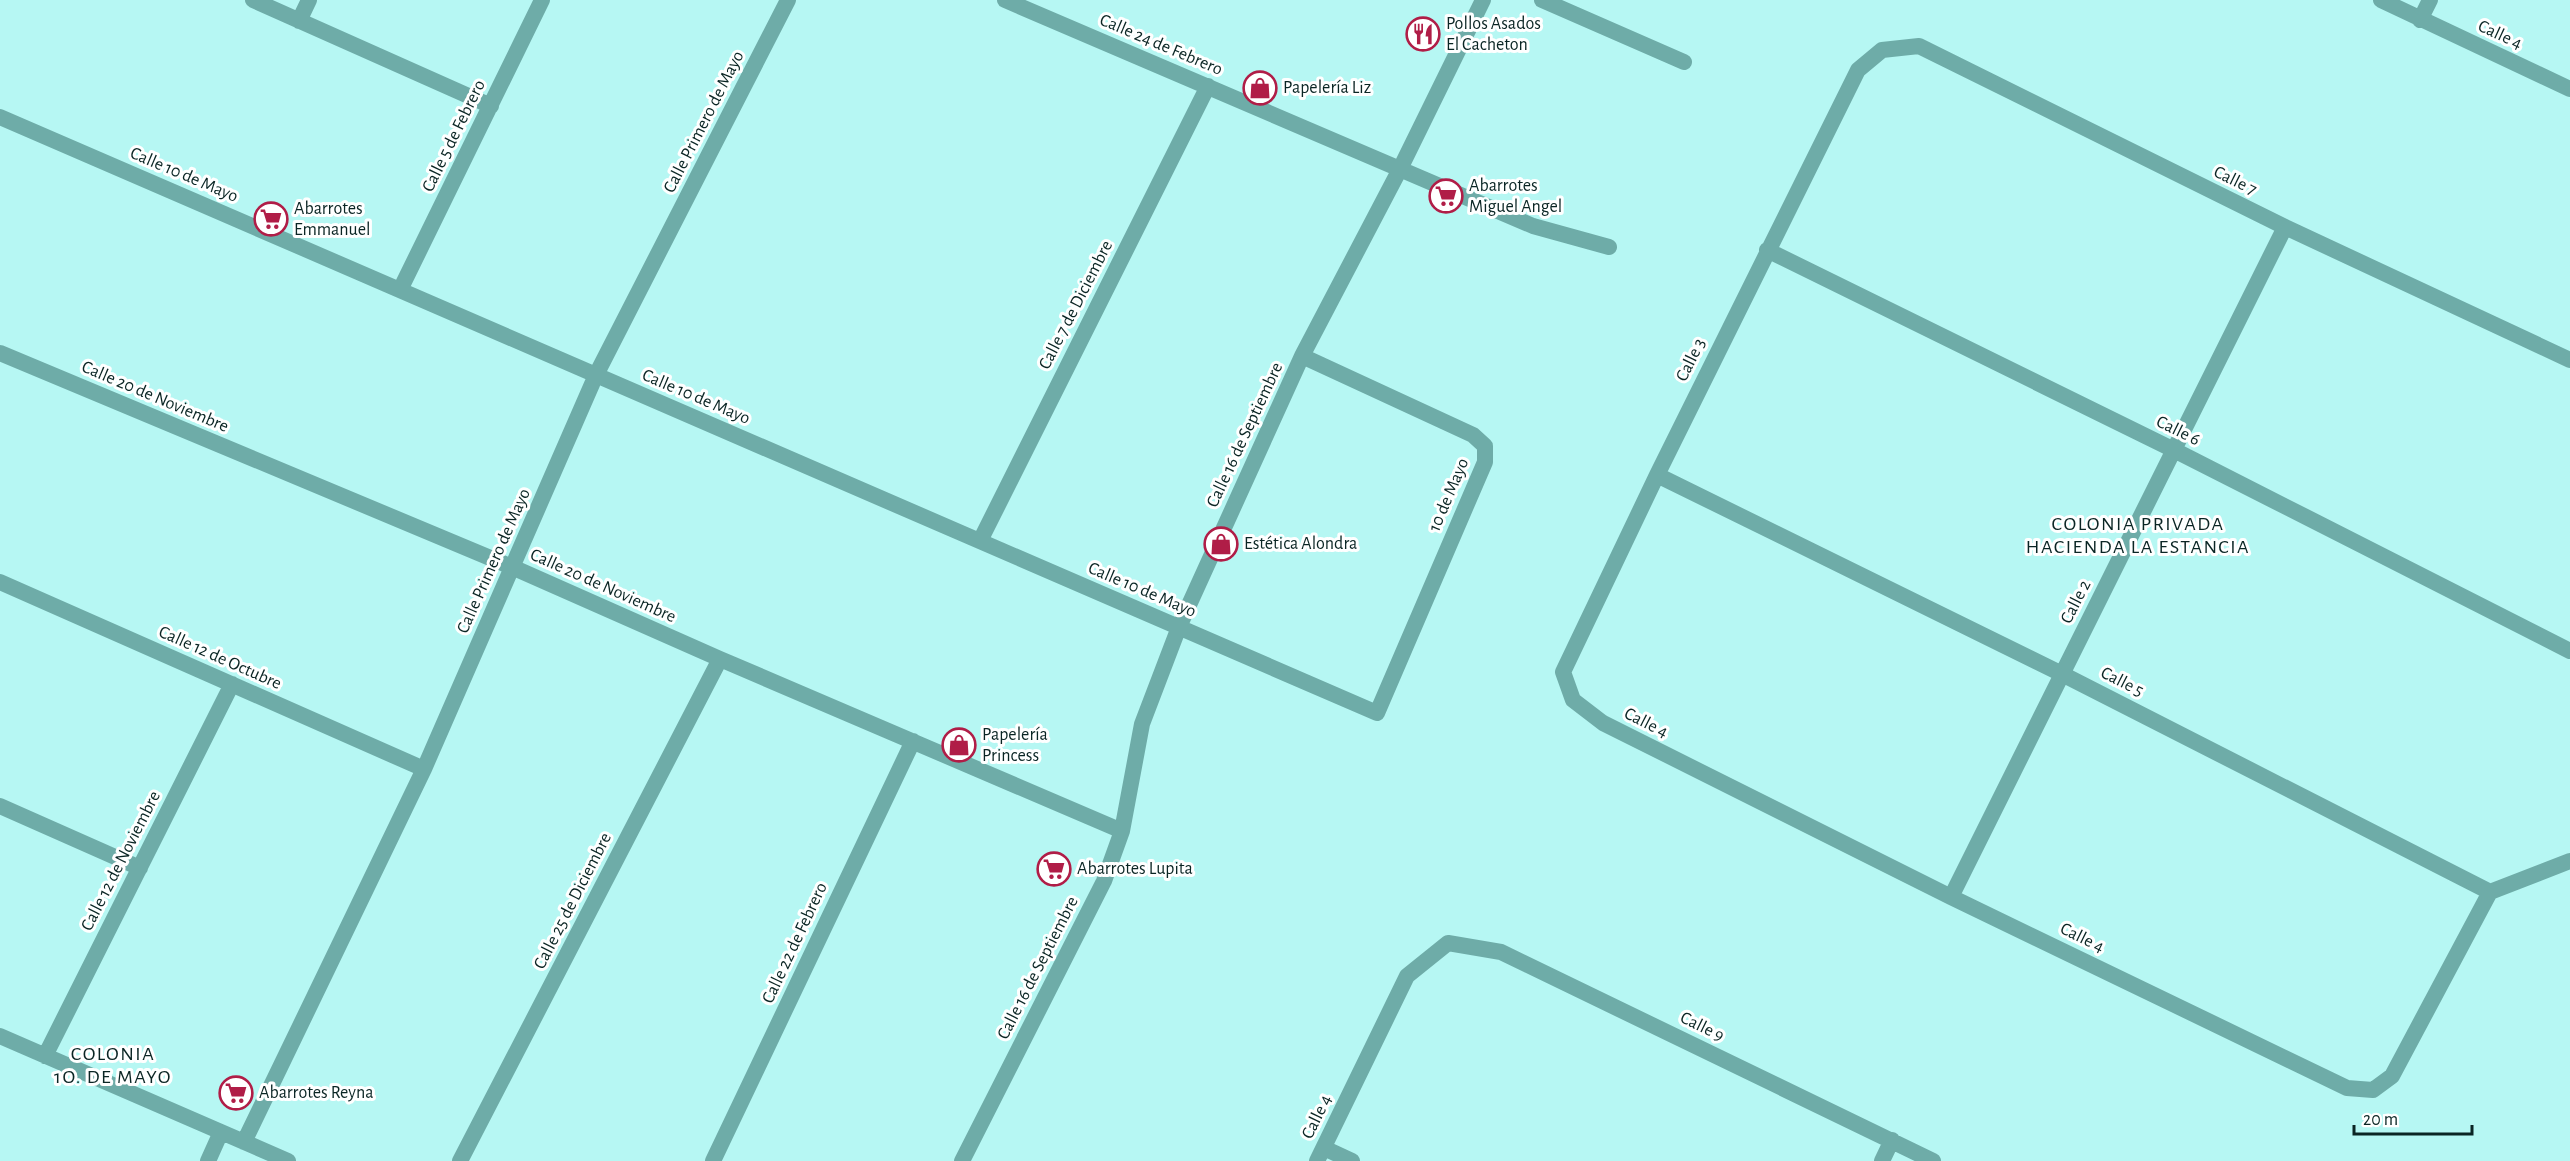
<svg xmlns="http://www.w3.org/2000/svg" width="2570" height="1161" viewBox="0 0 2570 1161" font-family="'Alegreya Sans',sans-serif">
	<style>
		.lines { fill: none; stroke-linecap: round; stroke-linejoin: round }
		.minor { stroke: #6eaca8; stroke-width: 16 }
		.labels { text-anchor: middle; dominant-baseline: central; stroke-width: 6; stroke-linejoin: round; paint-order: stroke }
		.poi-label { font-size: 18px; fill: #0a2524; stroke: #fff; text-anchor: start }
		.street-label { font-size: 18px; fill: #0a2524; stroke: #fff }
		.neighbourhood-label { font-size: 20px; letter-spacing: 1.5px; fill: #0a2524; stroke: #fff }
	</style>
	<rect width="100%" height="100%" fill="#b6f7f3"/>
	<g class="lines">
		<path class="minor" d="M253,0L491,106
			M1005,0L1533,226L1609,247
			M1542,0L1684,62
			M2381,0L2570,89
			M2420,20L2430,0
			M299,21L309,0
			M0,117L1377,713L1485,462V446L1473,435L1302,356
			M1767,250L2174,450L2570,651
			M400,290L542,0
			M0,353L512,567L720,659L1122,831
			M1657,475L2062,674L2490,892L2570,861
			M980,541L1208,86
			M0,582L424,769
			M0,806L140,868
			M2490,892L2392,1076L2373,1090L2347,1088L1951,897L1603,723L1573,700L1563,672L1657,475L1858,70L1882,50L1919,46L2285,227L2570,360
			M1951,897L2285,227
			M0,1036L288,1161
			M45,1056L232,684
			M244,1142L424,769L596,375L788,0
			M1324,1148L1352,1161
			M208,1161L221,1132
			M460,1161L720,659
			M713,1161L913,741
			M962,1161L1104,881L1122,831L1142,724L1179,627L1302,356L1400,169L1483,0
			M1317,1161L1407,976L1448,943L1501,952L1933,1161
			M1882,1161L1892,1140"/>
	</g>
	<defs>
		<g id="restaurant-ring" transform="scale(1.725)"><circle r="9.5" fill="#fff" stroke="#b01d47" stroke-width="1.5"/><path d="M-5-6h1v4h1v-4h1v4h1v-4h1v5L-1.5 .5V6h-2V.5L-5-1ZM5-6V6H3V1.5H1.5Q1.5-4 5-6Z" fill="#b01d47"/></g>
		<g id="shop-ring" transform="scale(1.725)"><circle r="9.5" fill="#fff" stroke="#b01d47" stroke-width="1.5"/><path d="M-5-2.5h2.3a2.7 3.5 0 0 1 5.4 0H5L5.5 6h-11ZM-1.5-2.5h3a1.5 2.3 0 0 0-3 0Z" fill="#b01d47"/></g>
		<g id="supermarket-ring" transform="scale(1.725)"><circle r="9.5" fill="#fff" stroke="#b01d47" stroke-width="1.5"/><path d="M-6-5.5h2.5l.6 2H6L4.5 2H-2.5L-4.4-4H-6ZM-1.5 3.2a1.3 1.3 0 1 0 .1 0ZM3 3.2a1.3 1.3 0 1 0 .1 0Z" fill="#b01d47"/></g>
	</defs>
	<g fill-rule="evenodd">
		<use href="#restaurant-ring" x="1423" y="34"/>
		<use href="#shop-ring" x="1260" y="88"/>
		<use href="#supermarket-ring" x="1446" y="196"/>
		<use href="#supermarket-ring" x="271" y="219"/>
		<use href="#shop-ring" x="1221" y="544"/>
		<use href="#shop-ring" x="959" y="745"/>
		<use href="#supermarket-ring" x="1054" y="869"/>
		<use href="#supermarket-ring" x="236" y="1093"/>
	</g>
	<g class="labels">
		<g class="poi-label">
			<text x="1446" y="24">Pollos Asados<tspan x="1446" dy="21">El Cacheton</tspan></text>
			<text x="1283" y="88">Papelería Liz</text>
			<text x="1469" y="186">Abarrotes<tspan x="1469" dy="21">Miguel Angel</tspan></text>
			<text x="294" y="209">Abarrotes<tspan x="294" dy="21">Emmanuel</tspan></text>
			<text x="1244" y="544">Estética Alondra</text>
			<text x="982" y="735">Papelería<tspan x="982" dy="21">Princess</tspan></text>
			<text x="1077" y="869">Abarrotes Lupita</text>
			<text x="259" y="1093">Abarrotes Reyna</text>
		</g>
		<g class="street-label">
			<text transform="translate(2500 35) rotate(25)">Calle 4</text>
			<text transform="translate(1161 45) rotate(23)">Calle 24 de Febrero</text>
			<text transform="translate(704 122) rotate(-63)">Calle Primero de Mayo</text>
			<text transform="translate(454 136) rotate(-64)">Calle 5 de Febrero</text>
			<text transform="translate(184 175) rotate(23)">Calle 10 de Mayo</text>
			<text transform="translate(2235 181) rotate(26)">Calle 7</text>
			<text transform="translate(1076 305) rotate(-63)">Calle 7 de Diciembre</text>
			<text transform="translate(1691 360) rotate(-64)">Calle 3</text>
			<text transform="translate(155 397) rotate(23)">Calle 20 de Noviembre</text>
			<text transform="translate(696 397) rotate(23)">Calle 10 de Mayo</text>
			<text transform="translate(2178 431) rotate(26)">Calle 6</text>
			<text transform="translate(1245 435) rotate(-65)">Calle 16 de Septiembre</text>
			<text transform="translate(1449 495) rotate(-67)">10 de Mayo</text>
			<text transform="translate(494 561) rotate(-66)">Calle Primero de Mayo</text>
			<text transform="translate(603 586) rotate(24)">Calle 20 de Noviembre</text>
			<text transform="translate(1142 590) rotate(23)">Calle 10 de Mayo</text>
			<text transform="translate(2076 602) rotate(-63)">Calle 2</text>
			<text transform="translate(220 658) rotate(24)">Calle 12 de Octubre</text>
			<text transform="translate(2122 682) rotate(27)">Calle 5</text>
			<text transform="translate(1646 723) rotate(27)">Calle 4</text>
			<text transform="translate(121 861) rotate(-63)">Calle 12 de Noviembre</text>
			<text transform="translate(573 901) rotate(-63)">Calle 25 de Diciembre</text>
			<text transform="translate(2082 938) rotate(26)">Calle 4</text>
			<text transform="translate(795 943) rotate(-65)">Calle 22 de Febrero</text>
			<text transform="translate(1038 968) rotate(-63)">Calle 16 de Septiembre</text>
			<text transform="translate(1702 1027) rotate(26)">Calle 9</text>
			<text transform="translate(1317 1117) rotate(-64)">Calle 4</text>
		</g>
		<g class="neighbourhood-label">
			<text x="2138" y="524">COLONIA PRIVADA<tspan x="2138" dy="23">HACIENDA LA ESTANCIA</tspan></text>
			<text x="113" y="1054">COLONIA<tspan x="113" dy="23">1O. DE MAYO</tspan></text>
		</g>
	</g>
	<path d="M2354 1125v9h118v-9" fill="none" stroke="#0a2524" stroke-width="3"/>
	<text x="2363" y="1125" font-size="18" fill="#0a2524" stroke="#ffffff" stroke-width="4.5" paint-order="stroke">20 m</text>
</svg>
